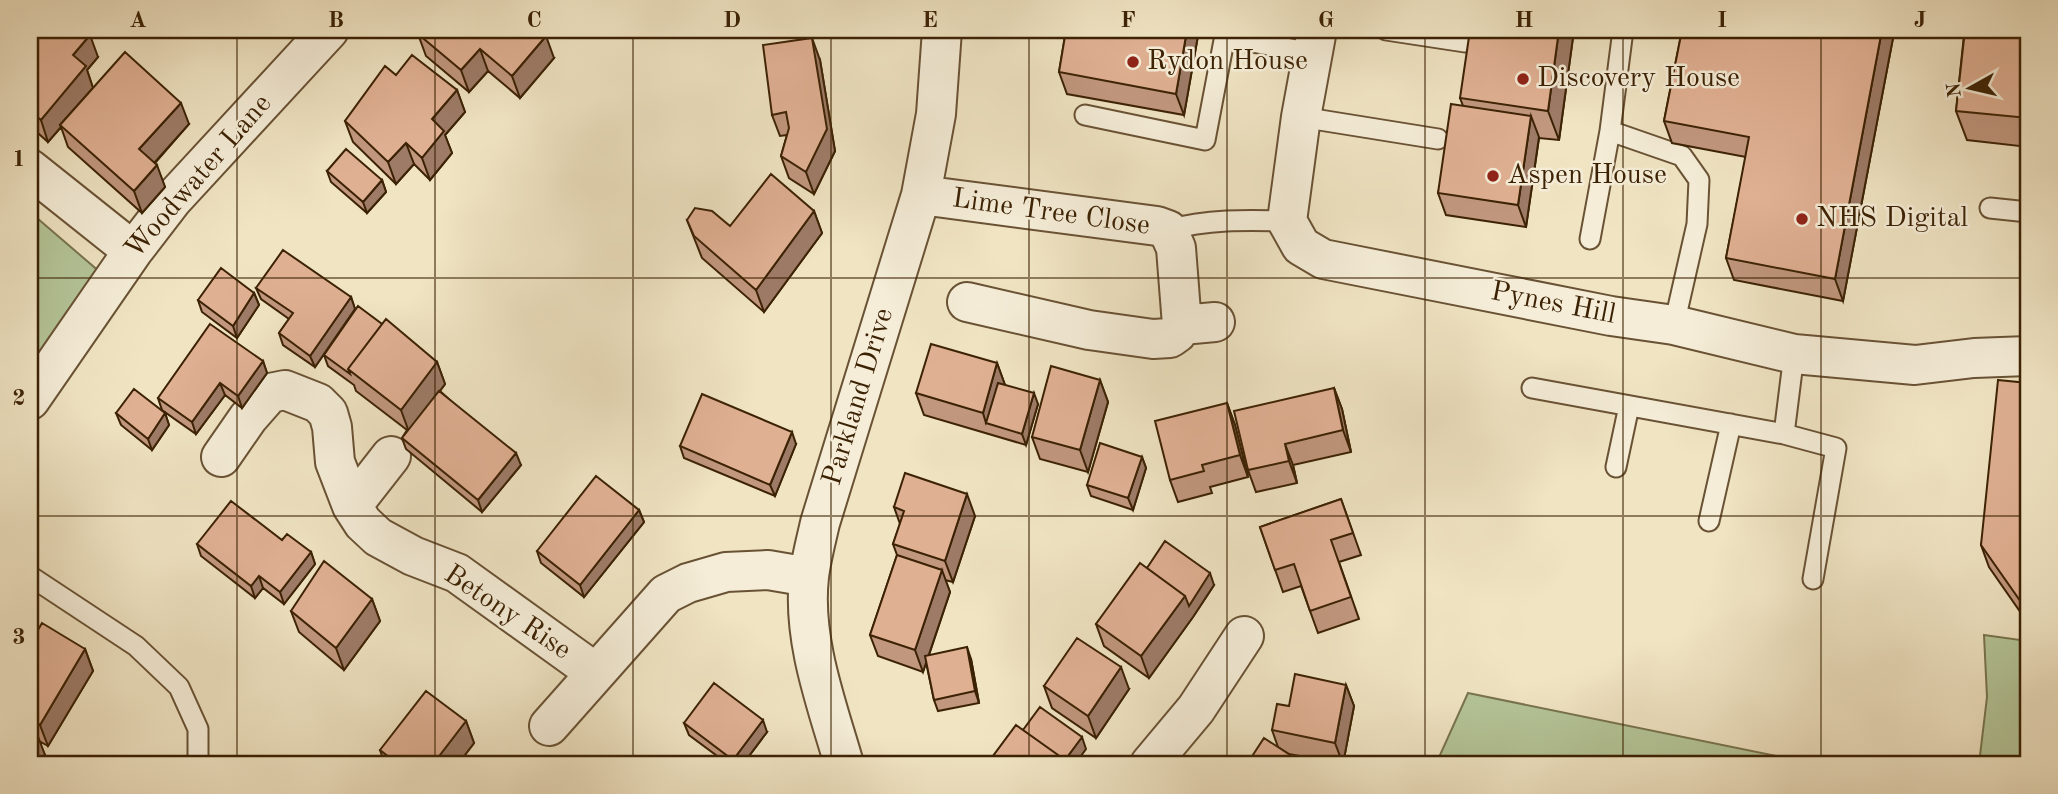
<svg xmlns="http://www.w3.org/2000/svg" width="2058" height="794" viewBox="0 0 2058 794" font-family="'Old Standard TT',serif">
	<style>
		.green { fill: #b4c598; stroke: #78744e; stroke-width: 2 }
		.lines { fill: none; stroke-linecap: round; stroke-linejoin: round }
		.lane-casing { stroke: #695234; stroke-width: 23 }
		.street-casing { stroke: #695234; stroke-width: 42 }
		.lane { stroke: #f5edd8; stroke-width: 19 }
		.street { stroke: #f5edd8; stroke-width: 38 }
		.wall { fill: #c1977e; stroke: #3c2204; stroke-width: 2 }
		.shaded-wall { fill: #9d7b67; stroke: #3c2204; stroke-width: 2 }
		.building { fill: #e0b093; stroke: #3c2204; stroke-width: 2 }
		.grid { fill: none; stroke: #3c2204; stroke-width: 2; stroke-opacity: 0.55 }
		.poi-dot { fill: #8f2418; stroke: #f5edd8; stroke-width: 2.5 }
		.labels { text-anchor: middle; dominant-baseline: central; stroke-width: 5; stroke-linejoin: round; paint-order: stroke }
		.poi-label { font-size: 28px; fill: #3c2204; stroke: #f5edd8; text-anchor: start }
		.street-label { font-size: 28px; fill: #3c2204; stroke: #f5edd8 }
		.neatline { fill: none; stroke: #3c2204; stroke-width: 2.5 }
		.grid-label { font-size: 23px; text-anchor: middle; font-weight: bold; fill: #3c2204 }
	</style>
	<rect width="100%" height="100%" fill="#f0e4c3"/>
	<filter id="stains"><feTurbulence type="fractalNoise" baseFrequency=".00286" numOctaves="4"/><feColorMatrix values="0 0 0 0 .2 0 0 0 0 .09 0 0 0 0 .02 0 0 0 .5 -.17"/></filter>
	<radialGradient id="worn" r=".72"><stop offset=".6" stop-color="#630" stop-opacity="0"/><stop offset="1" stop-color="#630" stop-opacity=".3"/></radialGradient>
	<path class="green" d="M30,212L101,273L30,374Z
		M1984,635L2028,641V764H1979L1987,697Z
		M1468,693L1815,764H1436Z"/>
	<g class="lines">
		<g class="lane-casing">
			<path id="lane" d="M1386,30L1465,42
				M1623,30L1610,131L1682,156L1699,180L1697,224L1674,325
				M1225,37L1313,53
				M1085,115L1205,140L1226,30
				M1301,117L1438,139
				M1990,208L2028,212
				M1168,230C1207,219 1246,220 1287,221
				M1590,239L1610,131
				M1532,388L1784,434L1794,354
				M1784,434L1836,448L1813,579
				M1616,467L1629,406
				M1709,521L1731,424
				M30,576L136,646L179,687L198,729V759L197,764"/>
		</g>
		<g class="street-casing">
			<path id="street" d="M1317,30L1301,117L1287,221L1301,246L1323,259L1611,316L1674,325L1794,354L1915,365L1974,358L2028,356
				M30,169L133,251
				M921,195L1157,226L1168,230L1176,248L1182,325L1177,333L1170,338L1153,339L1089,330L967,302
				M1182,325L1215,322
				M30,400L133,251L173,199L329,30
				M221,457L248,418L270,393L285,390L318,403L328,413L332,427L335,462L352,506L363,523L378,537L413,556L457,573L596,673L666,594L688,583L726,572L768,570L809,577
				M352,506L391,456
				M549,726L596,673
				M844,764C827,705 802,640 809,577C811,559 816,541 820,523L921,195L936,114L942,30
				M1150,764L1196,709L1244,636"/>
		</g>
		<use href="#lane" class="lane"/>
		<use href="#street" class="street"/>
	</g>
	<path class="wall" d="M30,30L98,57L87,70L93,88L189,124L155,163L165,187L142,213L68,147L61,127L48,142L30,126Z
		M1066,30H1199L1184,115L1067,94L1059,72Z
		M1574,30L1559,140L1539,138L1526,227L1446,215L1438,193L1463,106L1460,98Z
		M1682,30H1890L1893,38L1843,301L1734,280L1726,258L1746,157L1672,143L1664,121Z
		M1958,30H2028V147L1967,140L1956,111L1964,35L1960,34Z
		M418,34L554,58L520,98L488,71L469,92L426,56Z
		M820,60L835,151L814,194L789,178L781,156L787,135L780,136L772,115Z
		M396,75L457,90L465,112L445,135L452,153L430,180L414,164L396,184L353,142L345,121Z
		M327,171L382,180L386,192L367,213L331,182Z
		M814,211L822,233L764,312L702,258L687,220L730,226Z
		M256,288L351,297L355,309L315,367L283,345L279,333L289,319L261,299Z
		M254,293L259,305L237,338L202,312L198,300Z
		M382,324L437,362L445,384L440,391L521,465L482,512L406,449L402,438L407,430L356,391L354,385L328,366L324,355Z
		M263,361L267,373L242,408L225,395L196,434L162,410L158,398Z
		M997,363L1005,385L1038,404L1026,445L924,415L916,393Z
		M1100,380L1108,402L1088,472L1040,459L1032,437Z
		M2028,383V623L1989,567L1981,545Z
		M1334,388L1342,409L1351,452L1293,465L1297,483L1256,492L1248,470Z
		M1227,403L1235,425L1248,477L1210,487L1212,493L1178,502L1170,480Z
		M116,413H165L169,425L152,450L121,425Z
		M796,444L775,496L684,458L680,446Z
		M1142,457L1146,468L1133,510L1091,496L1087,485Z
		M1341,499L1361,555L1339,562L1359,619L1318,633L1301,586L1283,592L1260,527Z
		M894,507L975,516L953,582L945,580L950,592L929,655L971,659L979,703L938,711L934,700L926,662L923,672L878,656L870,635L897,555L893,544L900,524Z
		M639,510L644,522L584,597L541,563L537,551Z
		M282,540L311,552L315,564L284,604L263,588L255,598L201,556L197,544Z
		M1147,568L1214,585L1193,617L1149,678L1104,646L1096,624Z
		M372,599L380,621L344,670L299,632L291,611Z
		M30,644L85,649L93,671L48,746L39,741L45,755L30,764Z
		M1346,685L1354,706L1343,764L1289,754L1278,747L1272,730L1289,706Z
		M1044,686L1129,689L1096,738L1052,708Z
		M466,721L474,743L458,764H385L380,750Z
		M684,723L767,732L743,764H728L689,735Z"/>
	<path class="shaded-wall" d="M1187,30H1199L1184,115L1176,94Z
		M1559,30H1574L1559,140L1548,111Z
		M1882,30H1890L1893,38L1843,301L1835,279Z
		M90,35L98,57L87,70L93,88L60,125L61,127L48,142L41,120L73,55Z
		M546,36L554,58L520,98L512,76Z
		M812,38L820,60L835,151L814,194L806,172Z
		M480,49L488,71L469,92L461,70Z
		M457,90L465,112L445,135L452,153L430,180L422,158L432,119Z
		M181,103L189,124L147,171L139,149Z
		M1531,116L1539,137L1526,227L1518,205Z
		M406,143L414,164L396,184L388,162Z
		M157,165L165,187L142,213L134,191Z
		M382,180L386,192L367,213L363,202Z
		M814,211L822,233L764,312L756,290Z
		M254,293L259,305L237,338L233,326Z
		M351,297L355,309L315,367L310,356Z
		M263,361L267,373L242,408L238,396Z
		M437,362L445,384L409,432L401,410Z
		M997,363L1005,385L986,423L983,413Z
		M1100,380L1108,402L1088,472L1080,450Z
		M220,383L225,395L196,434L192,422Z
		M1334,388L1342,409L1351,452L1343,430Z
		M1034,393L1038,404L1026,445L1022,434Z
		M1227,403L1235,425L1248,477L1240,455Z
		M165,413L169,425L152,450L148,439Z
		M792,432L796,444L775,496L770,485Z
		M1285,444L1293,465L1297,483L1289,461Z
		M516,453L521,465L482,512L478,500Z
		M1142,457L1146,468L1133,510L1128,498Z
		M967,494L975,516L953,582L945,561Z
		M639,510L644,522L584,597L580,585Z
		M311,552L315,564L284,604L280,592Z
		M942,570L950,592L923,672L915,650Z
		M1210,573L1214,585L1193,617L1149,678L1141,656L1185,596Z
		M259,576L263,588L255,598L251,586Z
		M372,599L380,621L344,670L336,648Z
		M967,647L971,659L979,703L975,691Z
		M85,649L93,671L48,746L40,725Z
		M1121,667L1129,689L1096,738L1088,716Z
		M1346,685L1354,706L1343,764L1335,743Z
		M763,720L767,732L743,764H735L733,760Z
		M466,721L474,743L458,764H433Z
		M37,734L45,755L39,764H30V744Z
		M1082,737L1086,749L1075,764H1062Z
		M1058,755L1061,764H1051Z"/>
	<path class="building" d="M30,30H84L90,35L73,55L86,66L41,120L30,111Z
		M422,30H539L546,36L512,76L480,49L461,70L418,34Z
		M1066,30H1187L1176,94L1059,72Z
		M1470,30H1559L1548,111L1460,98Z
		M1682,30H1882L1835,279L1726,258L1749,137L1664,121Z
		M1965,30H2028V118L1956,111Z
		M812,38L827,129L806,172L781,156L789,128L786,112L772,115L763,45Z
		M125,52L181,103L139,149L157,165L134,191L60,125Z
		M412,55L457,90L432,119L444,131L422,158L406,143L388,162L345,121L385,66L396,75Z
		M1451,104L1531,116L1518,205L1438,193Z
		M346,149L382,180L363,202L327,171Z
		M771,174L814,211L756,290L694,236L687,220L695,208L712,211L730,226Z
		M283,250L351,297L310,356L279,333L293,313L256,288Z
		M221,268L254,293L233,326L198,300Z
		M358,306L382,324L348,369L350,374L324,355Z
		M386,319L437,362L401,410L348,369Z
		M210,324L263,361L238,396L220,383L192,422L158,398Z
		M931,344L997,363L983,413L916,393Z
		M1051,366L1100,380L1080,450L1032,437Z
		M1998,380L2028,383V612L1981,545Z
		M998,383L1034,393L1022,434L986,423Z
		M1334,388L1343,430L1285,444L1289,461L1248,470L1234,411Z
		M134,389L165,413L148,439L116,413Z
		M439,391L516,453L478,500L402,438Z
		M702,394L792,432L770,485L680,446Z
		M1227,403L1240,455L1202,465L1204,471L1170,480L1155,421Z
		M1100,443L1142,457L1128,498L1087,485Z
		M905,473L967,494L945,561L893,544L904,511L894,507Z
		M596,476L639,510L580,585L537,551Z
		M1341,499L1353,533L1331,540L1351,597L1310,611L1294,564L1275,570L1260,527Z
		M231,501L282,540L287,534L311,552L280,592L259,576L251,586L197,544Z
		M1165,541L1210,573L1189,606L1185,596L1147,568Z
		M897,555L942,570L915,650L870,635Z
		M324,561L372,599L336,648L291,611Z
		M1140,563L1185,596L1141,656L1096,624Z
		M42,623L85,649L40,725L30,718V644Z
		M1077,638L1121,667L1088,716L1044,686Z
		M967,647L975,691L934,700L925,656Z
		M1295,674L1346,685L1335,743L1272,730L1277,704L1289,706Z
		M714,683L763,720L733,760L684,723Z
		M426,691L466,721L433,764H398L380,750Z
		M1040,707L1082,737L1062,764H1061L1058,755L1023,730Z
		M1016,725L1058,755L1051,764H987Z
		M30,729L37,734L30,744Z
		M1264,738L1304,764H1247Z"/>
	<path class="grid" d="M237,30V764M435,30V764M633,30V764M831,30V764M1029,30V764M1227,30V764M1425,30V764M1623,30V764M1821,30V764M30,278H2028M30,516H2028"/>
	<g class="poi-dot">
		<circle cx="1133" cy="62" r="7"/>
		<circle cx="1523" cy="79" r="7"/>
		<circle cx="1493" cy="176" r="7"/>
		<circle cx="1802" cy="219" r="7"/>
	</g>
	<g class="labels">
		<g class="poi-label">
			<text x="1147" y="62">Rydon House</text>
			<text x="1537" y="79">Discovery House</text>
			<text x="1507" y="176">Aspen House</text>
			<text x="1816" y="219">NHS Digital</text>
		</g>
		<g class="street-label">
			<text transform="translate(199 177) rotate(-49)">Woodwater Lane</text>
			<text transform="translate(1051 213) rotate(8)">Lime Tree Close</text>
			<text transform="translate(1553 304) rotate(11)">Pynes Hill</text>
			<text transform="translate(859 397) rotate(-73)">Parkland Drive</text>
			<text transform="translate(507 613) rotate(34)">Betony Rise</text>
		</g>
	</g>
	<rect width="2058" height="794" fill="none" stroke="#f0e4c3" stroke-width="77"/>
	<g transform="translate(1970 88) rotate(262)" stroke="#f5edd8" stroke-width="5" paint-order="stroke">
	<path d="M0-5L12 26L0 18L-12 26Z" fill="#3c2204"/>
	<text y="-10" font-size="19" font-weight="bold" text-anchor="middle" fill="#3c2204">N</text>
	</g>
	<rect x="38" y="38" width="1982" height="718" class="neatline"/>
	<g class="grid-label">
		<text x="138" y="27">A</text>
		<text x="336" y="27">B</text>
		<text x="534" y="27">C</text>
		<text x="732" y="27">D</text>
		<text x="930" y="27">E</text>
		<text x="1128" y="27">F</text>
		<text x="1326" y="27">G</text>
		<text x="1524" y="27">H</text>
		<text x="1722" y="27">I</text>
		<text x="1920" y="27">J</text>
		<text x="19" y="166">1</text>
		<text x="19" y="405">2</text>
		<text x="19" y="644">3</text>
	</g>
	<rect width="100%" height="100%" filter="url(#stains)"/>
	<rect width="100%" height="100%" fill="url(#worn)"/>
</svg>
